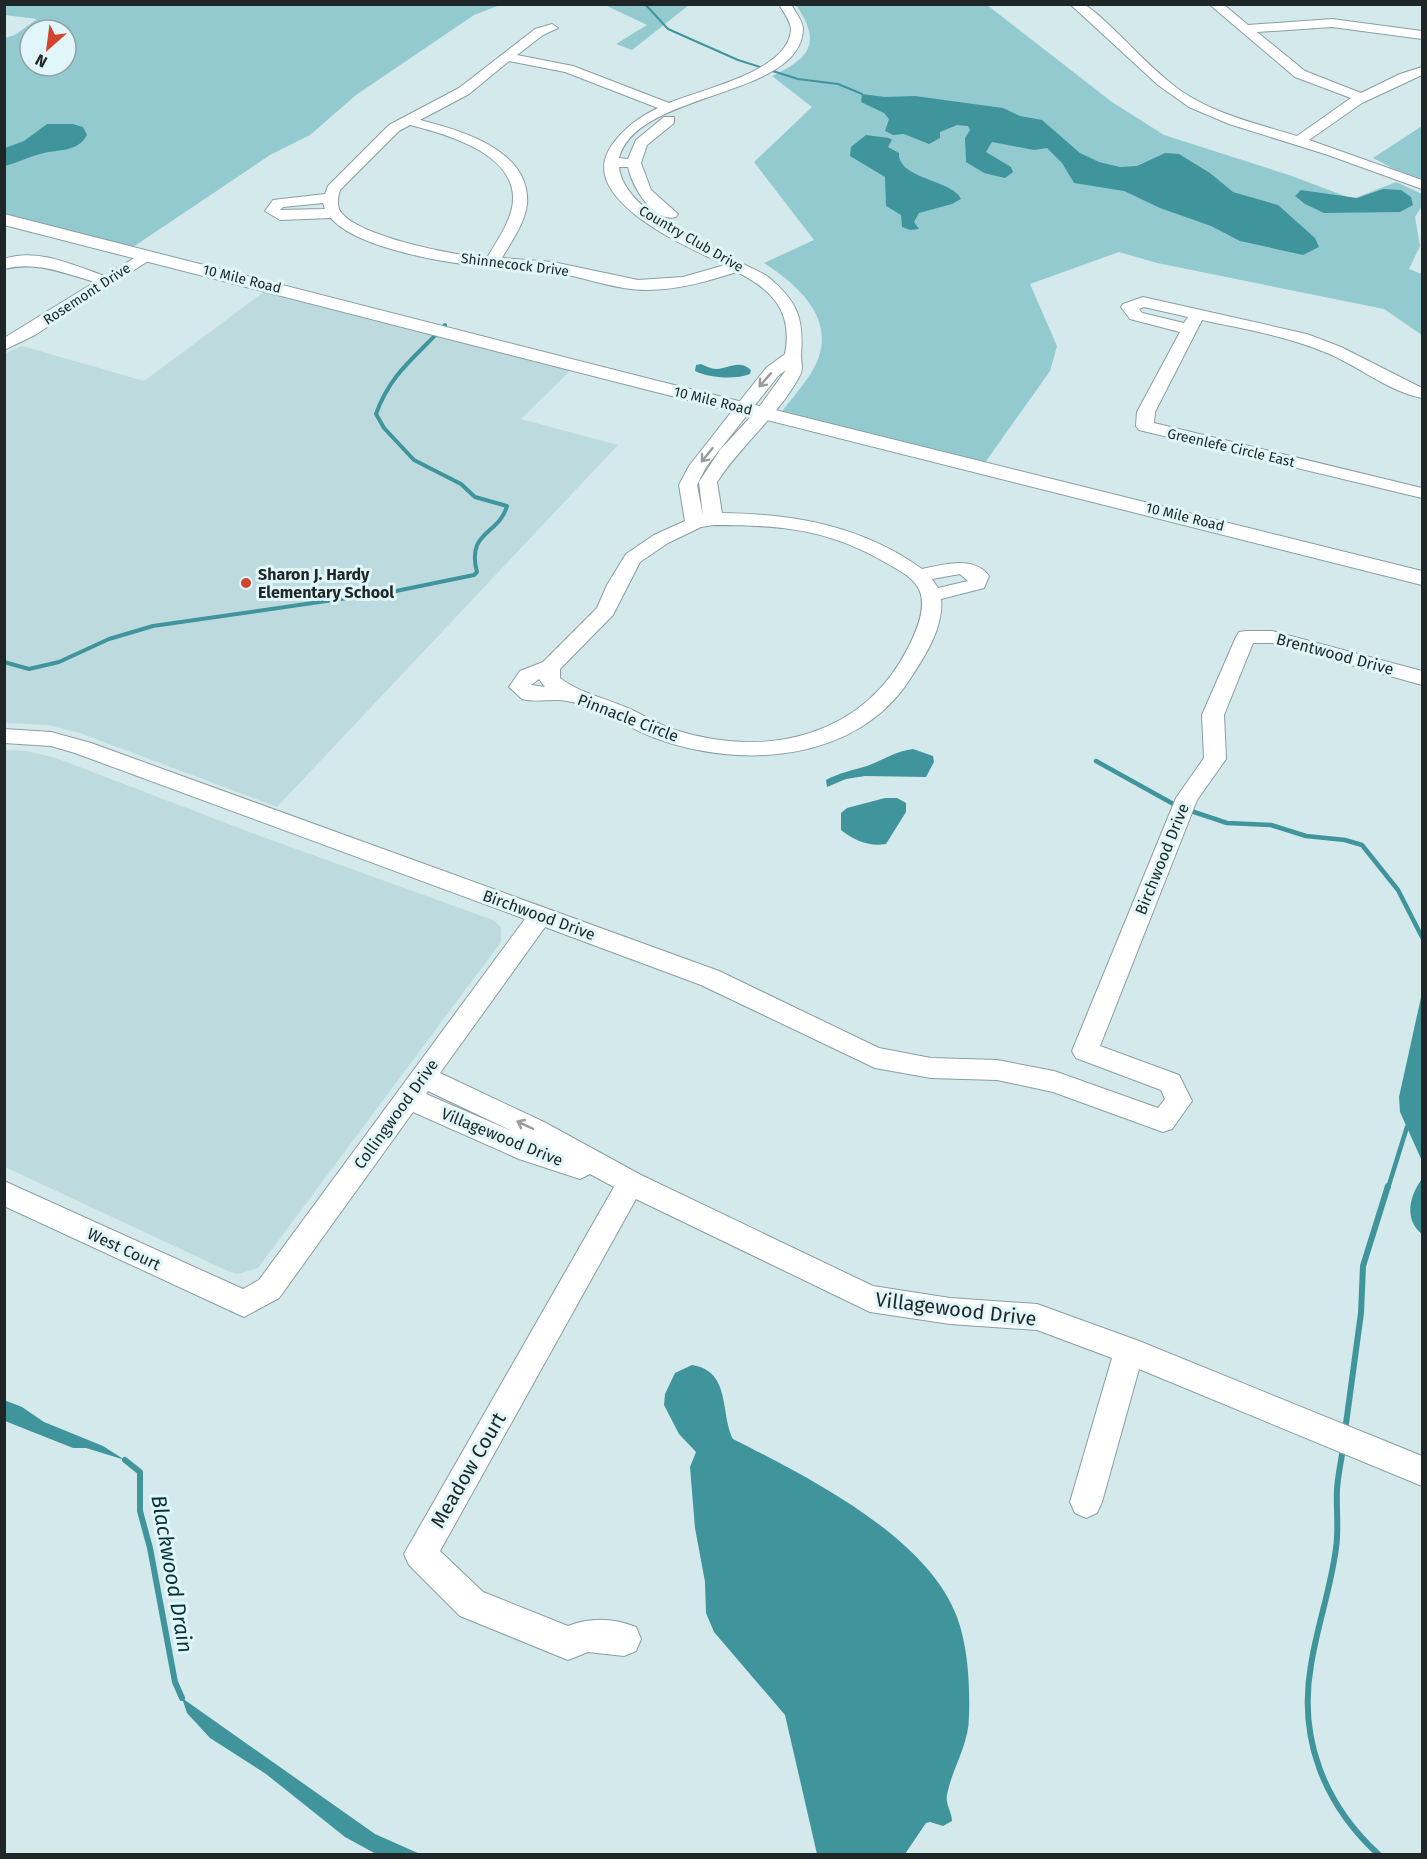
<svg xmlns="http://www.w3.org/2000/svg" width="1427" height="1859" viewBox="0 0 1427 1859" font-family="'Fira Sans',sans-serif">
	<style>
		.built { fill: #bddbdf }
		.green { fill: #93cad0; fill-rule: evenodd }
		.water { fill: #40959d }
		.lines { fill: none; stroke-linecap: round; stroke-linejoin: round }
		.stream-far3 { stroke: #40959d; stroke-width: 2 }
		.stream-far2 { stroke: #40959d; stroke-width: 4 }
		.stream-far1 { stroke: #40959d; stroke-width: 4.5 }
		.stream { stroke: #40959d; stroke-width: 6 }
		.minor-casing { stroke: #8a9ea1; stroke-width: 2 }
		.major-casing { stroke: #8a9ea1; stroke-width: 2 }
		.minor { fill: #fff; fill-rule: evenodd }
		.major { fill: #fff; fill-rule: evenodd }
		.oneway { stroke: #9a9d9e }
		.poi-dot { fill: #d1452f; stroke: #e0f6f8; stroke-width: 2 }
		.labels { text-anchor: middle; dominant-baseline: central; stroke-width: 6; stroke-linejoin: round; paint-order: stroke }
		.far-street-label { font-size: 14px; fill: #1e2627; stroke: #e0f6f8 }
		.poi-label { font-size: 16px; font-weight: bold; fill: #1e2627; stroke: #e0f6f8; text-anchor: start }
		.street-label { font-size: 16px; fill: #1e2627; stroke: #e0f6f8 }
		.near-street-label { font-size: 20px; fill: #1e2627; stroke: #e0f6f8 }
		.near-water-label { font-size: 21px; font-style: italic; fill: #073236; stroke: #e0f6f8 }
	</style>
	<rect width="100%" height="100%" fill="#d3e9eb"/>
	<path class="built" d="M269,288L574,367L521,419L618,445L277,807L80,733L47,725L5,723L4,354L22,346L144,381Z
		M5,750L27,751L56,758L252,833L493,920L501,927V942L258,1268L238,1274L230,1272L5,1167Z"/>
	<path class="green" d="M4,5H500L474,15L356,95L310,135L270,155L133,247L5,214V38L15,35L37,19L5,15ZM30,30H66V66H30Z
		M605,5H689L632,50L616,44L647,25Z
		M796,5H987L1112,102L1164,135L1289,175L1353,199L1396,182L1422,194V206L1415,217L1420,246L1409,269L1422,274V335L1384,309L1157,263L1119,252L1030,284L1057,346L1050,371L984,464L780,414C792,398 807,382 816,364C837,319 798,285 764,263L814,240L754,162L812,107L772,76C812,57 821,42 796,5Z
		M1422,126V179L1394,169L1373,158Z"/>
	<path class="water" d="M862,94L885,97L915,96L1003,108L1020,116L1042,120L1080,153L1099,162L1120,167L1137,166L1165,153L1179,154L1210,173L1233,192L1278,205L1315,238L1319,247L1303,255L1240,241L1211,226L1160,208L1124,191L1074,183L1062,163L1047,148L1034,150L992,142L986,152L1011,167L1013,172L1005,178L984,173L966,162L965,138L970,130L968,126L957,125L940,132V138L929,144L904,134L893,135L885,131L889,119L884,113L861,102Z
		M47,124H73L83,127L87,135C78,153 56,149 40,154C28,157 17,163 5,166V148L24,141Z
		M866,135L889,138L892,140L888,147L899,153C897,179 953,180 961,199L952,204L919,213L914,222L919,229L910,230L902,227L901,215L886,206L885,177L850,156L851,147Z
		M1383,189L1401,190L1411,197L1413,205L1400,212L1324,213L1305,204L1295,196L1301,190L1357,198Z
		M701,364C706,366 711,369 716,369C729,369 738,359 751,370L750,374C735,380 709,378 695,371L696,365Z
		M913,749L933,756L934,762L926,777L865,776L846,779L827,787L826,780C839,773 853,770 867,766C883,760 896,751 913,749Z
		M885,798H897L906,803V812L886,844C869,847 853,840 841,830V813L847,808Z
		M1422,993V1161L1400,1112L1399,1097Z
		M1422,1179V1234C1404,1220 1409,1196 1422,1179Z
		M692,1365C731,1371 720,1412 733,1439C806,1476 927,1536 957,1617C968,1647 970,1684 969,1716C969,1745 952,1768 947,1795C945,1804 952,1812 952,1821L943,1826L930,1822L926,1823L905,1854H817L785,1715L714,1632L706,1613L705,1582L695,1528L690,1467L696,1452L679,1434L664,1405L665,1394L675,1373Z
		M4,1400L22,1407L44,1422L103,1446L125,1460L86,1448H73L5,1421Z
		M182,1698L375,1834L420,1854H376L345,1837L266,1774L210,1738L187,1713Z"/>
	<g class="lines">
		<path class="stream-far3" d="M645,4L668,29L738,60L798,79L838,84L862,94"/>
		<path class="stream-far2" d="M4,662L29,669L59,662L109,639L153,626L396,591L474,575L477,572C466,531 499,535 507,506L475,497L461,484L414,460L384,428L376,414C391,372 417,356 445,325"/>
		<path class="stream-far1" d="M1096,761L1177,806
			M1188,810L1227,823L1271,825L1306,836L1345,840L1362,845L1398,890L1422,937
			M1388,1188L1407,1127"/>
		<path class="stream" d="M1345,1431L1361,1313L1363,1266L1388,1186
			M1343,1448C1341,1462 1338,1475 1337,1489C1336,1509 1339,1529 1336,1548C1331,1588 1317,1626 1311,1665C1298,1738 1324,1804 1378,1854
			M125,1460L140,1472V1511L150,1548L175,1682L182,1698"/>
		<g class="minor-casing">
			<path id="minor" d="M779,4H791C795,12 803,21 803,29C801,99 637,90 619,158L628,159L636,140L664,117H674V123L647,145L641,163L651,190L678,214L676,217C653,223 632,186 628,167H619C624,217 728,254 767,276C797,301 804,317 801,355C801,363 804,369 799,377C778,416 741,445 717,482L722,513C795,514 862,526 922,569C943,565 974,555 989,576L984,588L941,599C944,627 925,656 910,679C857,762 741,770 655,738C628,728 595,705 567,701C552,698 537,703 522,699L509,687L520,671L543,662L597,608L607,585L626,554L654,535L685,521L679,485L689,466L766,368L785,354C793,312 773,290 737,272C708,281 678,290 647,290C615,290 585,277 553,272C526,268 499,269 471,265C435,261 354,246 331,218L280,220L265,211L273,200L325,194L328,186L389,125L459,88L535,29L552,24L558,28L543,35L517,55L573,66L669,103C702,89 788,72 791,30C791,21 783,12 779,4ZM509,61L565,72L658,108C639,117 624,128 612,145C573,199 690,248 725,265L683,277L638,280L553,262L502,258C511,242 525,223 527,204C531,150 460,130 420,120L469,94ZM410,125C446,134 523,155 512,208C508,226 496,242 487,258C457,256 352,236 339,209C337,203 338,196 340,190L399,131ZM323,203L325,209L280,210L283,207ZM786,370L757,410L720,450L699,482L703,516L697,485L706,467L778,376ZM714,525C782,525 829,529 888,564C898,570 911,576 917,586C929,603 917,630 909,646C864,737 768,759 675,730C659,725 645,716 630,709C606,698 581,694 560,678V669L613,615L640,562L668,543L701,527ZM960,574L968,581L938,588L932,579ZM539,679L545,687L531,685Z
				M1070,4H1084L1096,13C1125,38 1150,69 1181,91C1215,114 1257,124 1297,136L1351,98L1295,77L1209,4H1223L1248,25L1332,19L1422,31V39L1332,27L1257,32L1305,71L1361,93L1400,74L1422,67V75L1362,103L1309,140L1422,180V189L1328,155L1229,124L1189,107L1158,85Z
				M146,251L151,253L154,256L151,259L35,335L4,350V338L95,282C63,273 37,261 4,269V259C37,247 75,266 105,276Z
				M1143,297L1307,334L1341,347L1422,388V398C1387,391 1359,366 1327,353C1287,336 1244,329 1202,320L1155,412L1154,423L1422,488V498L1139,430L1136,426L1137,412L1180,332L1130,319L1121,307L1123,304ZM1144,307L1188,317L1184,323L1142,313L1139,309Z
				M1246,631H1272L1422,671V685L1272,643H1253L1224,715L1226,759L1197,800L1100,1046L1179,1075L1192,1101L1172,1129L1163,1132L1053,1092L997,1080L931,1078L875,1068L701,985L545,927L440,1073L544,1122L641,1175L873,1286L950,1298L1037,1304L1139,1341L1422,1456V1486L1139,1369L1102,1502L1097,1513L1086,1518L1075,1513L1070,1502L1112,1358L1037,1330L950,1324L870,1312L636,1199L440,1551L483,1592L568,1626C591,1617 613,1618 636,1627L641,1639L636,1651L624,1656L588,1652L568,1660L460,1616L409,1565L404,1554L614,1187L590,1174L580,1179L519,1159L413,1112L279,1298L244,1317L4,1206V1181L243,1289L259,1280L525,919L75,753L51,746L4,743V729L51,732L91,743L719,971L879,1048L931,1058L997,1060L1054,1071L1158,1108L1165,1099L1161,1090L1076,1058L1072,1051L1176,798L1204,758L1202,715L1236,637L1239,632ZM428,1091L514,1132L426,1094Z"/>
		</g>
		<g class="major-casing">
			<path id="major" d="M4,214L658,381L1422,571V585L644,389L4,225Z"/>
		</g>
		<use href="#minor" class="minor"/>
		<use href="#major" class="major"/>
	</g>
	<defs><path id="oneway-shaft" d="M-6 0H5M1.5-3L5.5 0L1.5 3" fill="none" stroke-width="1.6" stroke-linecap="round" stroke-linejoin="round" transform="scale(1.5)"/></defs>
	<g class="oneway">
		<use href="#oneway-shaft" transform="translate(765 380) rotate(131)"/>
		<use href="#oneway-shaft" transform="translate(707 455) rotate(129)"/>
		<use href="#oneway-shaft" transform="translate(525 1125) rotate(-155)"/>
	</g>
	<circle class="poi-dot" cx="246" cy="583" r="6"/>
	<g class="labels">
		<g class="far-street-label">
			<text transform="translate(691 239) rotate(30)">Country Club Drive</text>
			<text transform="translate(515 265) rotate(7)">Shinnecock Drive</text>
			<text transform="translate(242 279) rotate(14)">10 Mile Road</text>
			<text transform="translate(87 294) rotate(-33)">Rosemont Drive</text>
			<text transform="translate(713 401) rotate(14)">10 Mile Road</text>
			<text transform="translate(1231 448) rotate(13)">Greenlefe Circle East</text>
			<text transform="translate(1185 517) rotate(14)">10 Mile Road</text>
		</g>
		<g class="poi-label">
			<text x="258" y="574">Sharon J. Hardy<tspan x="258" dy="18">Elementary School</tspan></text>
		</g>
		<g class="street-label">
			<text transform="translate(1335 654) rotate(15)">Brentwood Drive</text>
			<text transform="translate(628 718) rotate(21)">Pinnacle Circle</text>
			<text transform="translate(1162 859) rotate(-68)">Birchwood Drive</text>
			<text transform="translate(539 915) rotate(20)">Birchwood Drive</text>
			<text transform="translate(396 1114) rotate(-54)">Collingwood Drive</text>
			<text transform="translate(502 1137) rotate(22)">Villagewood Drive</text>
			<text transform="translate(124 1249) rotate(25)">West Court</text>
		</g>
		<g class="near-street-label">
			<text transform="translate(956 1309) rotate(7)">Villagewood Drive</text>
			<text transform="translate(468 1470) rotate(-60)">Meadow Court</text>
		</g>
		<g class="near-water-label">
			<text transform="translate(172 1574) rotate(80)">Blackwood Drain</text>
		</g>
	</g>
	<rect width="1427" height="1859" fill="none" stroke="#1e2627" stroke-width="12"/>
	<g transform="translate(48 48) rotate(208)"><circle r="28" fill="#e0f6f8" stroke="#92a3a4" stroke-width="1.5"/>
	<path d="M0-4.5L10 22L0 15L-10 22Z" fill="#d1452f"/>
	<text y="-9" font-size="16" font-weight="bold" text-anchor="middle" fill="#1e2627">N</text>
	</g>
</svg>
